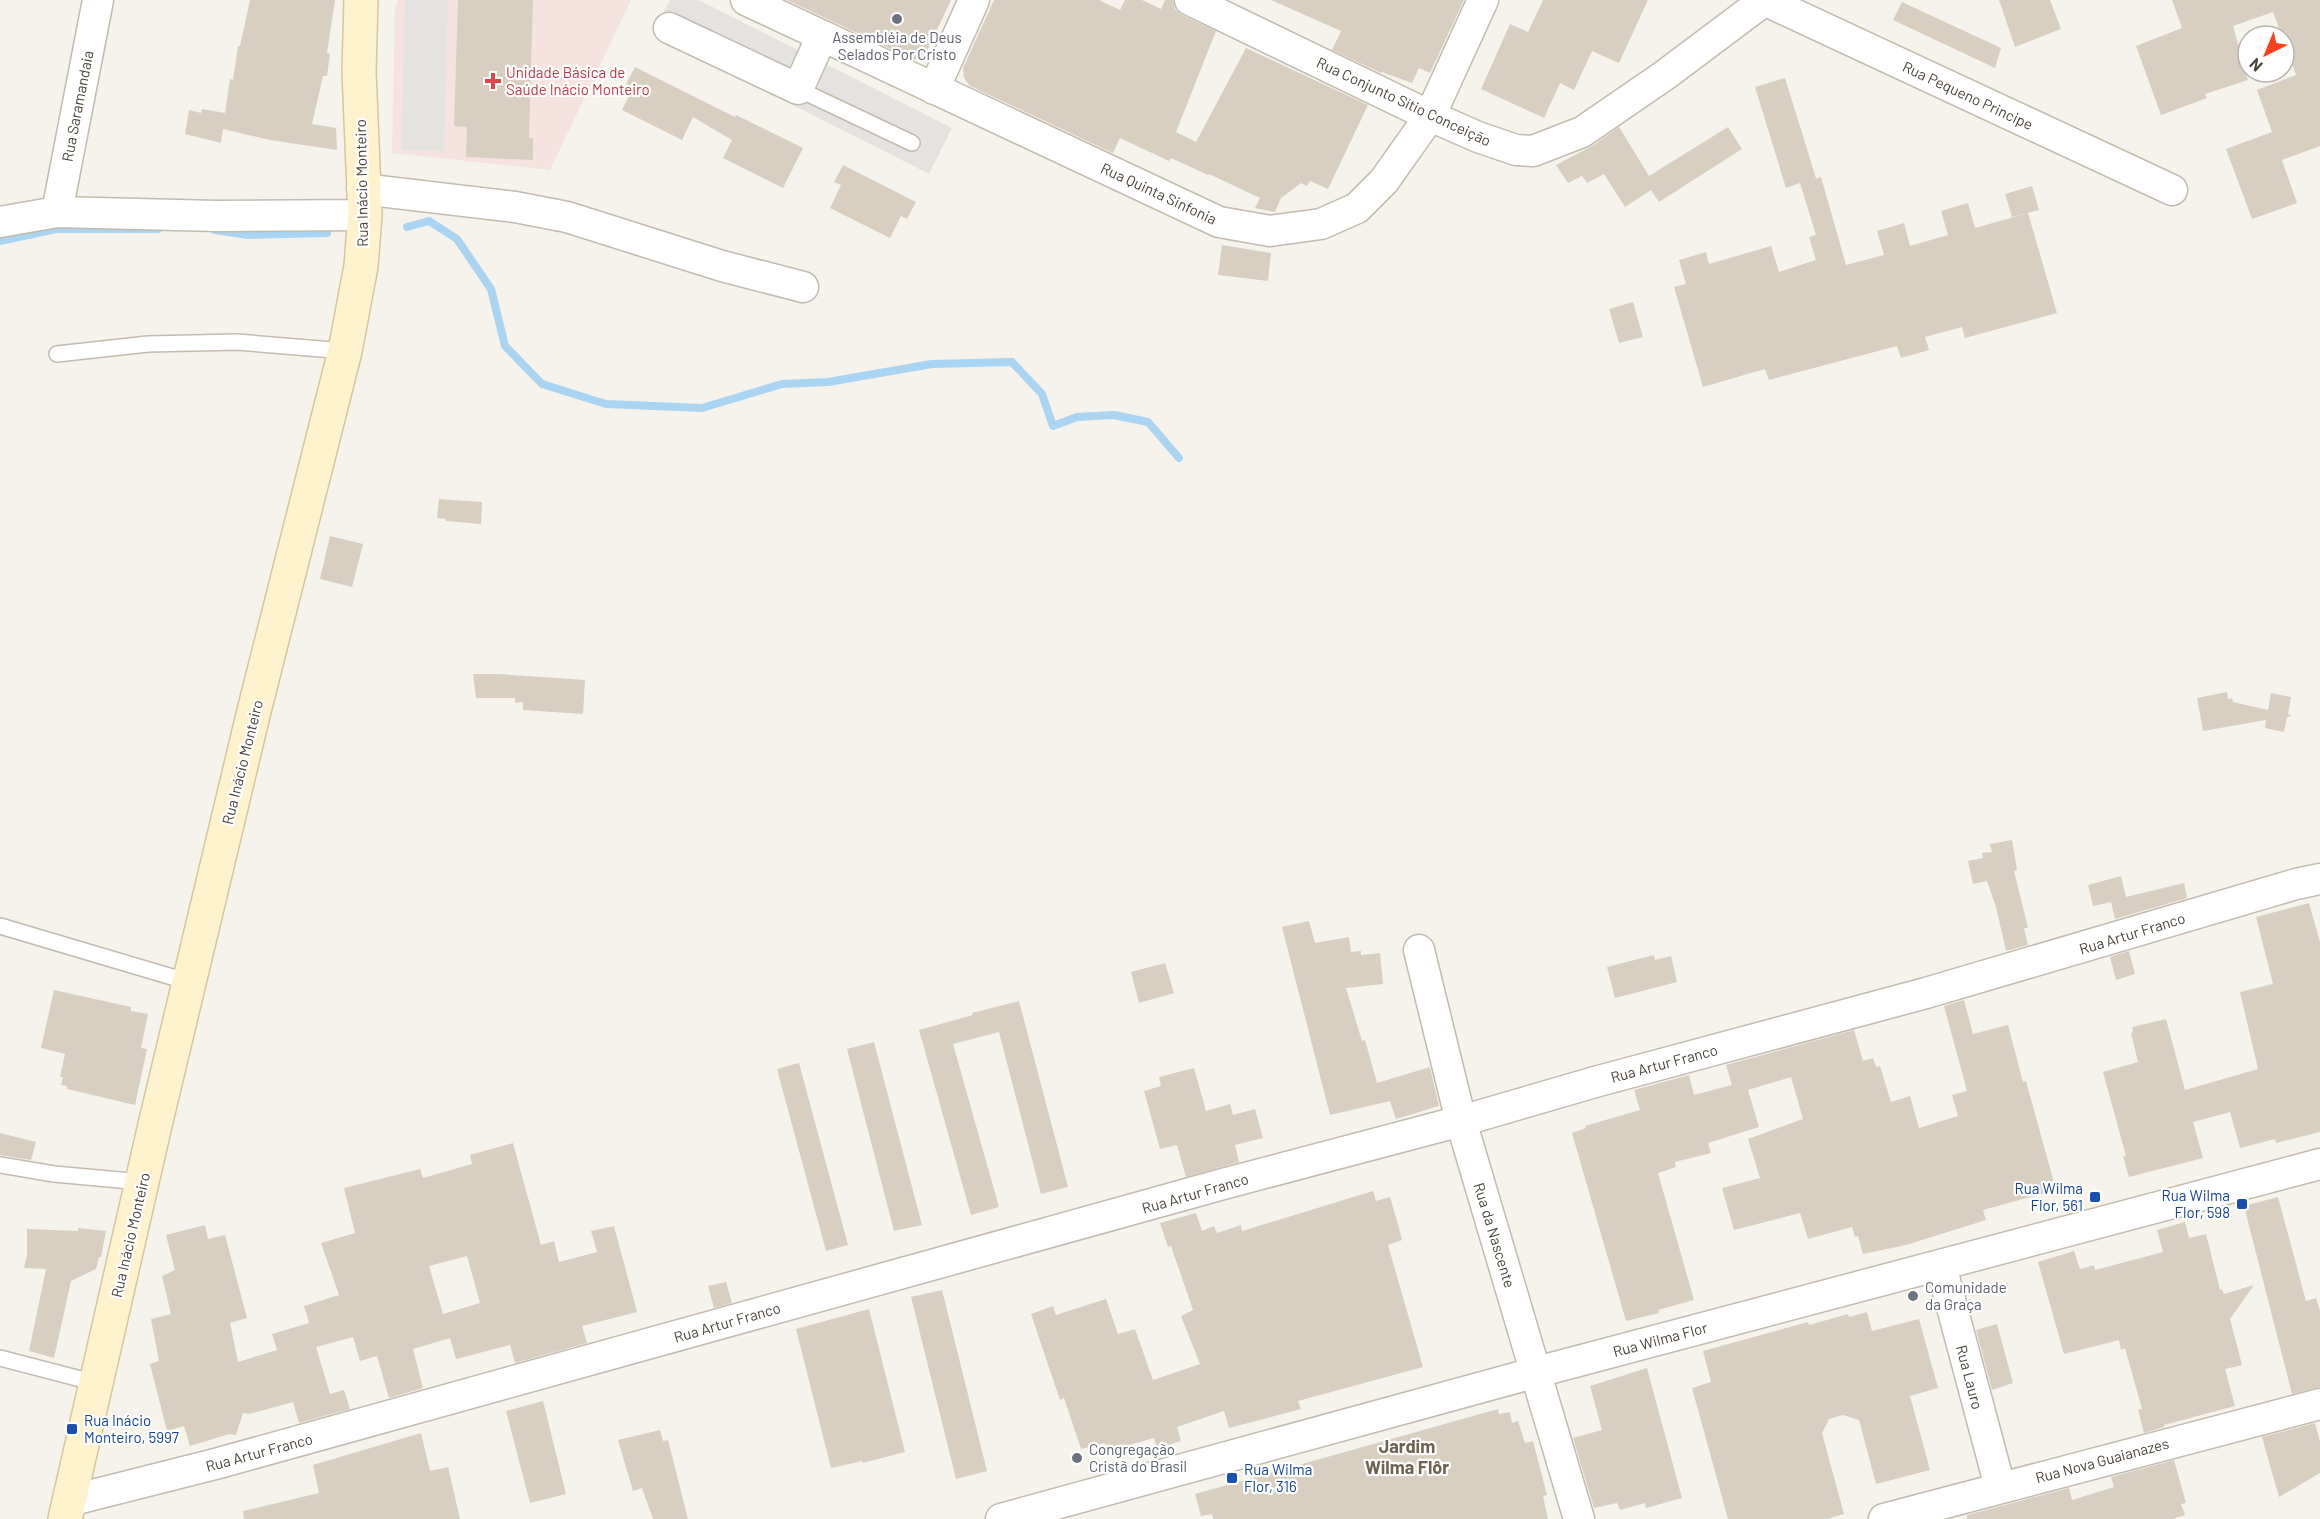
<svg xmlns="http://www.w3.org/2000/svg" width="2320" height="1519" viewBox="0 0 2320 1519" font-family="Barlow,sans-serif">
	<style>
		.medical { fill: #f6e3e0 }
		.parking { fill: #e5e3e0 }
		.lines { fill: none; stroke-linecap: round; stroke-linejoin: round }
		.stream { stroke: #a9d4f2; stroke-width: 8 }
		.building { fill: #d8cfc1; fill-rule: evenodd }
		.lane-casing { stroke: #c2bbae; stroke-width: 18 }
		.street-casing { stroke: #c2bbae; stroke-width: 33 }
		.secondary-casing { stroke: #d6c79b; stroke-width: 36 }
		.lane { stroke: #fff; stroke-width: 15 }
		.street { stroke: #fff; stroke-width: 30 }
		.secondary { stroke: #fff3cd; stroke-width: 33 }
		.worship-dot { fill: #6b7280; stroke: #fff; stroke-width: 2 }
		.health-dot { fill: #e0444e; stroke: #fff; stroke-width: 2 }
		.transit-dot { fill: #1a4fb4; stroke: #fff; stroke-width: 2 }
		.labels { text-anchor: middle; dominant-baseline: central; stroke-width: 4.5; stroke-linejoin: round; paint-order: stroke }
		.worship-label { font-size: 15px; fill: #5b616d; stroke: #fff; text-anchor: start }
		.health-label { font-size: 15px; fill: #be3a42; stroke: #fff; text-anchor: start }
		.street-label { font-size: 15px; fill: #4b4439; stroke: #fff }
		.transit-label { font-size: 15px; fill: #164399; stroke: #fff; text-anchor: end }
		.quarter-label { font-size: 18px; font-weight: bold; fill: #6e6250; stroke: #fff }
	</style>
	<rect width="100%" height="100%" fill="#f6f3ec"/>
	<path class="medical" d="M398,0H631L550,170L392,153L395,9Z"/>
	<path class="parking" d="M405,0H448L444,151L401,150Z
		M670,0H699L952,128L929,174L653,34Z"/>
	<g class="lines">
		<path class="stream" d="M407,227L429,221L457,239L491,289L505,346L542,384L606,404L702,408L782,384L828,382L932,364L1012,362L1042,394L1053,426L1077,417L1114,415L1148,422L1179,458
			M215,230L248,235L327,233
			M0,241L56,229H158"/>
	</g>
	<path class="building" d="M250,0H335L327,53L330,54L327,76H323L312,124L336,128L337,150L270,140L223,129L221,143L185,134L189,110L201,113L202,109L225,113L230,79L233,80L238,46H240Z
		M458,0H533L529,138H533V160L466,157L467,127L454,126Z
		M787,0H951L926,53L914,60Z
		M994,0H1099L1120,10L1125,0H1142L1161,9L1165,0H1173L1175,9L1182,15L1216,31L1176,132L1196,142L1246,48L1368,105L1328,189L1310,181L1307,186L1301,183L1281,198L1275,212L1255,208L1260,198L1209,174L1208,175L1171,158L1169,161L1120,138L1113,153L970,86L964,78L963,68Z
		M1271,0H1464L1430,73L1419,68L1412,83L1382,72L1381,73L1332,50L1341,31Z
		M1543,0H1648L1619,63L1592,51L1574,90L1560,83L1544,118L1481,89L1510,24L1528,32Z
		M1999,0H2050L2061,29L2015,47Z
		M2172,0H2320V146L2282,160L2297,203L2252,219L2226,149L2272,132L2257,90L2296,75L2284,42V36H2282L2273,12L2233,26L2248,80L2205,94L2207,98L2161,115L2136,46L2182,28Z
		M1902,2L2001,48L1995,68L1893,20Z
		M635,67L735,117L736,115L803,148L783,188L723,158L732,140L693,117L682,140L622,110L633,87L626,84Z
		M1785,78L1816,178L1808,181L1821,177L1846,265L1884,255L1877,231L1904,223L1910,246L1948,235L1941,211L1968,203L1975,228L2028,213L2057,313L1965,338L1962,327L1925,337L1929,350L1901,358L1897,346L1769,380L1765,369L1703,387L1674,287L1686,284L1679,260L1706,252L1709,264L1771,246L1779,272L1816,260L1809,237L1816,235L1800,183L1786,188L1755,87Z
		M1619,127L1649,176L1728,127L1742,149L1659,202L1651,190L1625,207L1604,174L1587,183L1582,176L1568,183L1556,165L1592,146Z
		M843,165L916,202L907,219L901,216L890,238L830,208L841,185L834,182Z
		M2032,186L2039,210L2012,217L2005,194Z
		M1222,245L1271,253L1268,281L1218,275Z
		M1633,302L1643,337L1619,343L1609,309Z
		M439,499L482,502L481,524L446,521V519L437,518Z
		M330,536L363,544L352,587L320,579Z
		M473,674H498L585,680L583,714L523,710V702L515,703V698H476Z
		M2227,692L2228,699L2232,698L2233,702L2268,710L2271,693L2291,697L2288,714L2292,716L2287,717L2284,732L2265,728L2266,720L2203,731L2197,698Z
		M2012,840L2017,870L2014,871L2028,928H2024L2028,945L2006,951L1996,907L1987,881L1973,884L1968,861L1983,858L1982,853L1992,852L1990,844Z
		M2121,876L2126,897L2184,883L2187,898L2115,919L2111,902L2093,906L2088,885Z
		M2309,903L2320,942V1132L2276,1143L2275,1139L2240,1148L2230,1112L2193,1122L2203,1158L2129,1177L2123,1156H2126L2103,1072L2138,1062L2131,1033L2133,1032L2132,1027L2166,1019L2185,1090L2258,1069L2240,992L2273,984L2256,917Z
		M1309,921L1315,943L1349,937L1351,952L1361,951V955L1380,953L1383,984L1346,988L1362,1041L1365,1040L1377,1083L1430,1067L1439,1106L1396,1119L1390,1101L1330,1115L1282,927Z
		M2129,951L2135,974L2116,980L2110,957Z
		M1654,955L1655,960L1671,956L1677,982L1615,998L1607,967Z
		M1165,963L1174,993L1139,1003L1131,972Z
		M54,990L131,1007V1011L148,1014L141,1048L147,1049L135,1105L67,1089V1086L61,1085L63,1077H60L65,1054L41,1048Z
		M1964,1000L1973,1034L2008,1025L2023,1082L2026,1081L2056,1190L1983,1210L1986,1220L1906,1245L1863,1254L1858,1236L1855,1237L1852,1227L1808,1239L1800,1213L1734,1230L1722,1188L1760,1178L1748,1139L1803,1119L1791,1077L1748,1090L1759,1127L1708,1143L1711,1153L1675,1162L1676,1167L1658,1173L1694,1300L1658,1310L1659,1313L1626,1321L1572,1133L1586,1128L1585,1126L1640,1110L1634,1090L1689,1075L1694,1095L1732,1085L1726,1065L1854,1030L1863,1061L1873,1058L1876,1067L1880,1066L1891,1102L1910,1096L1919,1128L1958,1116L1952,1095L1967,1091L1944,1006Z
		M1019,1001L1068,1187L1041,1194L999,1032L953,1044L999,1207L971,1215L919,1030L973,1015L972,1013Z
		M874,1042L922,1225L894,1231L847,1049Z
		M799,1063L848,1245L826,1251L777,1069Z
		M1194,1068L1206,1111L1230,1104L1233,1115L1255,1109L1263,1138L1235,1145L1239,1162L1186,1177L1177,1145L1160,1149L1144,1091L1161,1086L1159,1077Z
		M0,1133L36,1142L31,1160L0,1155Z
		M513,1143L541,1245L554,1241L559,1262L597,1252L591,1231L614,1226L637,1312L582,1326L587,1343L515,1363L510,1345L456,1359L450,1338L413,1349L423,1388L389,1398L377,1356L360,1361L353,1337L316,1347L330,1394L344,1390L350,1409L299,1423L293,1402L249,1414L243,1413L236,1435L229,1434L190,1446L184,1426L167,1431L150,1364L159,1361L151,1319L171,1314L162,1276L175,1270L166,1235L205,1225L208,1239L225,1235L247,1318L230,1323L238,1362L277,1350L272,1334L309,1323L304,1306L339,1295L321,1243L355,1233L344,1188L420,1169L423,1178L472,1164L470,1155ZM467,1256L480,1303L443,1314L429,1266Z
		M1373,1191L1376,1201L1390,1197L1399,1228L1402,1240L1388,1245L1423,1367L1298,1401L1301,1409L1229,1428L1224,1411L1177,1427L1181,1441L1157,1448L1154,1438L1108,1451L1105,1443L1081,1449L1064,1398L1060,1400L1031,1314L1053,1306L1056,1315L1106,1299L1118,1334L1135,1329L1153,1380L1200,1364L1181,1316L1193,1310L1171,1246L1168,1247L1160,1223L1196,1213L1202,1231L1214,1226L1217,1233L1241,1225L1242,1231Z
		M2278,1197L2306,1301L2316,1298L2320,1311V1387L2292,1394L2244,1206Z
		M2185,1222L2189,1238L2206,1234L2220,1290L2222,1289L2224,1294L2254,1285L2230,1319L2242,1365L2225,1369L2235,1406L2164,1425V1427L2144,1433L2138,1410L2142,1409L2125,1348L2121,1350L2119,1340L2064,1354L2038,1262L2074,1251L2080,1269L2094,1265L2095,1270L2163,1252L2157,1230Z
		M78,1228L106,1231L101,1257H99L96,1269L71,1281L54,1358L29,1351L46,1269L24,1268L27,1255V1229L78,1231Z
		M726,1282L732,1303L714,1308L708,1286Z
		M942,1290L987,1471L956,1479L911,1297Z
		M869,1309L905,1452L863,1463L862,1461L831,1468L796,1329Z
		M1867,1312L1872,1331L1919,1319L1938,1388L1910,1396L1930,1470L1876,1484L1859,1420L1843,1415L1829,1419L1822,1433L1844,1514L1827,1519H1728L1692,1388L1711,1382L1703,1351L1808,1322L1809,1325L1848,1314L1849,1317Z
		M1997,1324L2013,1383L1992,1390L1976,1330Z
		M1647,1368L1682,1498L1646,1508L1645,1503L1620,1510L1617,1503L1594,1508L1573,1438L1602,1430L1590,1386Z
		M543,1401L566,1494L530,1503L506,1411Z
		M1498,1409L1499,1414L1510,1412L1512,1423L1518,1421L1525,1443L1533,1441L1547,1495L1543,1496L1548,1519H1213L1212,1514L1201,1516L1195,1494Z
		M2315,1423L2320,1442V1473L2279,1497L2262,1437Z
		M660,1430L663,1441L668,1440L688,1519H653L642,1488L633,1491L618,1440Z
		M421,1433L430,1471L448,1467L460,1519H244L243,1511L319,1493L313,1465Z
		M2174,1460L2186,1503L2181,1504L2185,1515L2172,1519H1967V1515L2069,1488L2072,1500L2114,1487L2111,1477Z"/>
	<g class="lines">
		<g class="lane-casing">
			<path id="lane" d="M798,89L912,143
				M57,354L148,344L237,342L345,351
				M0,926L189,982
				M0,1165L54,1174L142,1182
				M0,1358L96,1383"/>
		</g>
		<g class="street-casing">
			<path id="street" d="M746,0L1219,222L1270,231L1321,224L1357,208L1384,181L1430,116L1483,0
				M1190,0L1430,116L1478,137L1516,150L1533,151L1582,132L1665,75L1765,0
				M1764,0L2172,190
				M669,28L798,89L822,36
				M934,89L974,0
				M362,189L515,207L567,217L722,266L803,287
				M57,212L98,0
				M0,222L57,212L217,216L365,215
				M1419,950L1461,1121L1579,1519
				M1941,1266L2000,1487
				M69,1501L219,1463L1223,1184L1461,1121L1595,1082L1926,993L2296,884L2320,879
				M1001,1519L1537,1372L2320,1164
				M1884,1519L2320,1404"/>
		</g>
		<g class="secondary-casing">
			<path id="secondary" d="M65,1519L155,1125L253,715L345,351L361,266L365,215L359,71L361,0"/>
		</g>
		<use href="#lane" class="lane"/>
		<use href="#street" class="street"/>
		<use href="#secondary" class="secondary"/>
	</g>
	<g class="worship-dot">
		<circle cx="897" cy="19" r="6"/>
		<circle cx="1913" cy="1296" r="6"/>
		<circle cx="1077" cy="1458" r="6"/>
	</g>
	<path class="health-dot" d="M490 72h6v6h6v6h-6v6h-6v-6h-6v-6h6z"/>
	<g class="transit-dot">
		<rect x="2089" y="1191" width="12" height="12" rx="3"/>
		<rect x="2236" y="1198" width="12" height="12" rx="3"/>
		<rect x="66" y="1423" width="12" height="12" rx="3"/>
		<rect x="1226" y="1472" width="12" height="12" rx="3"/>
	</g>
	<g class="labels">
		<g class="worship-label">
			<text x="897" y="37" text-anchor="middle">Assembléia de Deus<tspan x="897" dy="17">Selados Por Cristo</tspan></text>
			<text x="1925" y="1287">Comunidade<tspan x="1925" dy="17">da Graça</tspan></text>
			<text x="1089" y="1449">Congregação<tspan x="1089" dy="17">Cristã do Brasil</tspan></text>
		</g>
		<g class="health-label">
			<text x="506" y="72">Unidade Básica de<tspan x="506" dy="17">Saúde Inácio Monteiro</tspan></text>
		</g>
		<g class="street-label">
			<text transform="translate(1968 95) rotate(25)">Rua Pequeno Principe</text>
			<text transform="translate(1404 101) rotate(25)">Rua Conjunto Sítio Conceição</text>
			<text transform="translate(77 106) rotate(-79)">Rua Saramandaia</text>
			<text transform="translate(361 183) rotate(-91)">Rua Inácio Monteiro</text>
			<text transform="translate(1159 193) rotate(25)">Rua Quinta Sinfonia</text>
			<text transform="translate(242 762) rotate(-76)">Rua Inácio Monteiro</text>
			<text transform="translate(2132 933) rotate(-17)">Rua Artur Franco</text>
			<text transform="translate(1664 1063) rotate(-15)">Rua Artur Franco</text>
			<text transform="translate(1195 1193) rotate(-16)">Rua Artur Franco</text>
			<text transform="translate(130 1235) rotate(-77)">Rua Inácio Monteiro</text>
			<text transform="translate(1495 1235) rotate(73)">Rua da Nascente</text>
			<text transform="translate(727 1322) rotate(-16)">Rua Artur Franco</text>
			<text transform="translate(1660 1339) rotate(-15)">Rua Wilma Flor</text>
			<text transform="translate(1970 1377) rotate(75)">Rua Lauro</text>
			<text transform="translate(259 1452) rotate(-15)">Rua Artur Franco</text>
			<text transform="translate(2102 1460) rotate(-15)">Rua Nova Guaianazes</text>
		</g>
		<g class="transit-label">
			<text x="2083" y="1188">Rua Wilma<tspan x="2083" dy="17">Flor, 561</tspan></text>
			<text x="2230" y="1195">Rua Wilma<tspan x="2230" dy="17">Flor, 598</tspan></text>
			<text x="84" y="1420" text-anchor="start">Rua Inácio<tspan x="84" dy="17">Monteiro, 5997</tspan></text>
			<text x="1244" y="1469" text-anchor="start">Rua Wilma<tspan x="1244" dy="17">Flor, 316</tspan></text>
		</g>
		<g class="quarter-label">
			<text x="1407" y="1446">Jardim<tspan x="1407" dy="21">Wilma Flôr</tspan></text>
		</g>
	</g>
	<g transform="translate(2266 54) rotate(223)"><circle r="28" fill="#ffffff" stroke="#b7b4b0" stroke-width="1.5"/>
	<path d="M0-4.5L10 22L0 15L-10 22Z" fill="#fc3f1d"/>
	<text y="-9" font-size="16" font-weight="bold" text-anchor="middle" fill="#4b4439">N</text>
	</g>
</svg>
